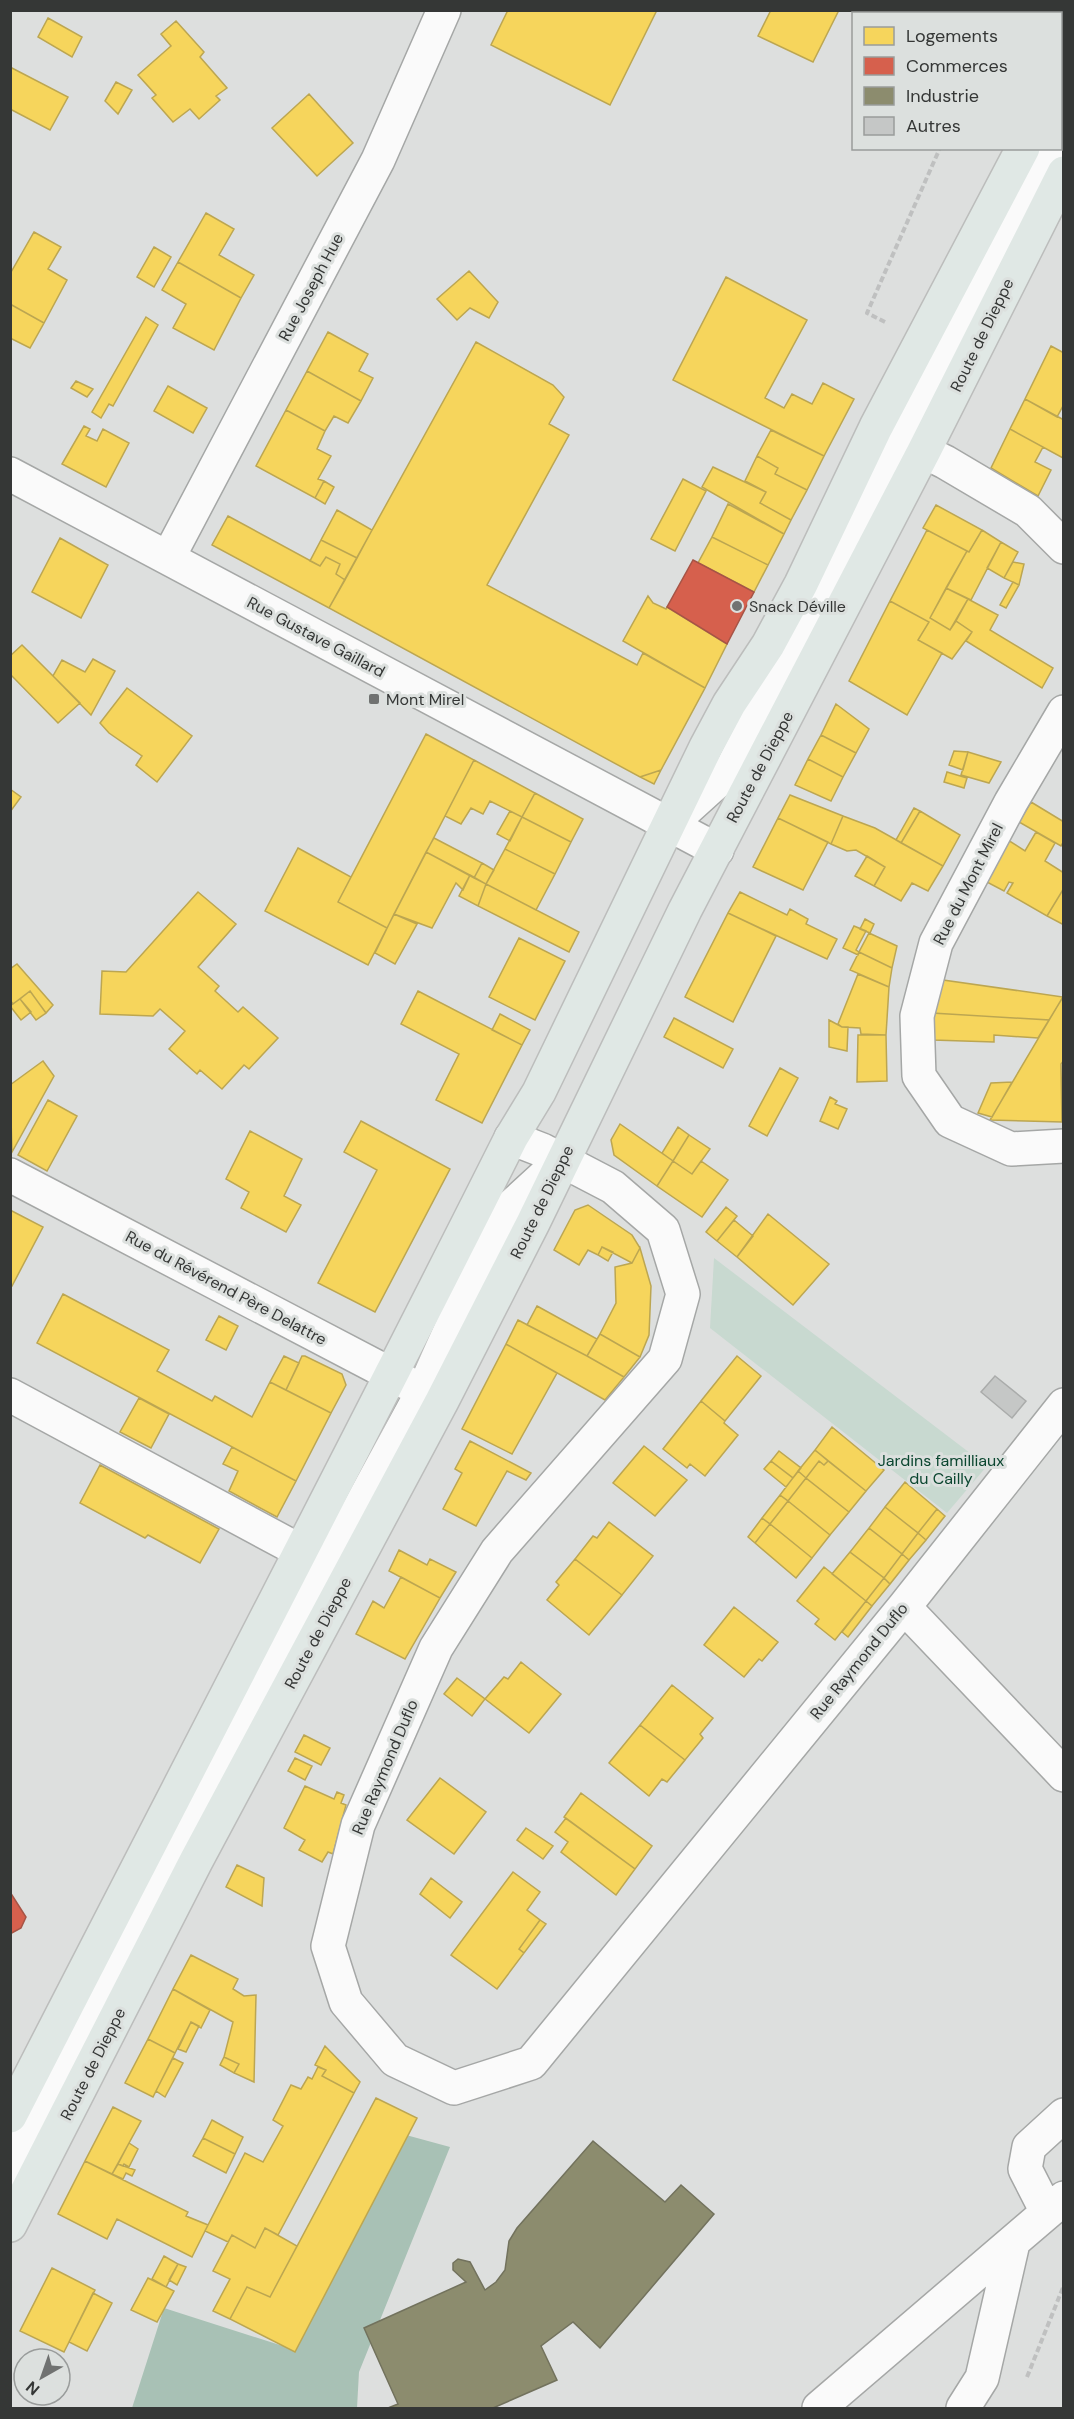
<svg xmlns="http://www.w3.org/2000/svg" width="1074" height="2419" viewBox="0 0 1074 2419" font-family="'DM Sans',sans-serif">
	<style>
		.green { fill: #c8d9d0 }
		.forest { fill: #a8c1b5 }
		.homes { fill: #f6d55c; stroke: #bca651; stroke-width: 1.5 }
		.shops { fill: #d6604d; stroke: #a65446; stroke-width: 1.5 }
		.industry { fill: #8c8c6e; stroke: #72725d; stroke-width: 1.5 }
		.building { fill: #c5c7c6; stroke: #aaacab; stroke-width: 1.5 }
		.lines { fill: none; stroke-linecap: round; stroke-linejoin: round }
		.minor-casing { stroke: #a5a7a6; stroke-width: 36 }
		.major-casing { stroke: #bcbdbc; stroke-width: 36 }
		.path { stroke: #bfc0c0; stroke-width: 4; stroke-dasharray: 6 3; stroke-linecap: butt }
		.minor { stroke: #fafafa; stroke-width: 33 }
		.major { stroke: #e0e8e5; stroke-width: 33 }
		.poi-dot { fill: #707271; stroke: #dce0de; stroke-width: 2 }
		.labels { text-anchor: middle; dominant-baseline: central; stroke-width: 6; stroke-linejoin: round; paint-order: stroke }
		.street-label { font-size: 16px; fill: #353736; stroke: #dce0de }
		.poi-label { font-size: 16px; fill: #353736; stroke: #dce0de; text-anchor: start }
		.park-label { font-size: 16px; fill: #0b4630; stroke: #dce0de }
	</style>
	<rect width="100%" height="100%" fill="#dddfde"/>
	<path class="green" d="M714,1258L987,1466L947,1513L710,1328Z"/>
	<path class="forest" d="M406,2135L450,2147L359,2372L357,2408H132L164,2308L283,2346Z"/>
	<path class="homes" d="M508,10H657L610,105L491,45Z
		M771,10H839L813,62L758,36Z
		M48,18L82,37L72,57L38,37Z
		M176,21L204,52L200,57L227,88L216,96L220,100L199,119L190,109L173,122L152,98L156,95L138,75L171,46L161,34Z
		M10,67L68,97L50,130L10,109Z
		M116,82L132,90L118,114L105,101Z
		M309,94L353,143L317,176L272,128Z
		M206,213L234,229L219,255L254,275L241,298L178,262Z
		M34,232L61,247L48,269L67,280L44,323L10,304V274Z
		M154,247L171,257L154,287L137,277Z
		M178,262L241,298L214,350L173,328L186,304L162,290Z
		M469,271L498,302L489,318L470,308L457,320L437,299Z
		M726,277L807,320L765,398L784,408L792,394L812,404L823,383L854,399L824,456L673,380Z
		M10,304L44,323L30,348L10,338Z
		M146,317L158,325L113,406L109,404L101,418L92,412Z
		M328,332L368,354L359,371L373,378L361,401L307,371Z
		M476,342L553,385L564,397L549,424L569,435L487,585L637,665L643,653L705,688L661,770L640,777L329,608Z
		M1051,346L1064,353V404L1057,417L1025,399Z
		M307,371L361,401L348,423L334,416L325,431L286,410Z
		M76,381L93,389L87,397L71,388Z
		M168,386L207,408L193,433L154,411Z
		M1025,399L1064,420L1063,458L1010,429Z
		M286,410L325,431L317,449L331,456L318,479L324,481L315,498L256,466Z
		M84,426L90,429L86,436L97,441L103,429L129,443L106,487L62,464Z
		M1010,429L1043,447L1035,462L1051,470L1038,496L991,468Z
		M771,430L824,456L807,490L775,474L778,468L757,456Z
		M757,456L778,468L775,474L807,490L791,520L760,503L766,492L745,481Z
		M713,467L766,492L760,503L791,520L784,534L702,487Z
		M683,479L706,491L675,551L651,539Z
		M324,481L334,487L325,504L315,498Z
		M728,504L784,534L768,565L712,537Z
		M936,505L982,530L969,552L923,528Z
		M337,510L372,530L357,558L321,540Z
		M228,516L320,566L326,557L340,564L336,574L345,580L329,608L212,545Z
		M927,530L967,551L930,618L950,630L956,621L972,632L952,659L918,640L929,622L890,601Z
		M982,530L1001,542L971,600L946,588L967,551L969,552Z
		M712,537L768,565L754,592L698,563Z
		M60,538L108,565L81,618L32,592Z
		M321,540L357,558L345,580L336,574L340,564L326,557L320,566L310,561Z
		M1001,542L1018,552L1004,578L987,568Z
		M1013,562L1024,564L1019,585L1004,578Z
		M1013,582L1019,585L1006,608L1000,605Z
		M946,588L968,599L950,630L930,618Z
		M648,596L653,603L666,609L667,607L727,644L705,688L623,641Z
		M968,599L998,615L990,630L1053,668L1042,688L966,641L972,632L956,621Z
		M890,601L929,622L918,640L942,653L907,715L849,681Z
		M22,645L80,703L58,723L10,674V656Z
		M93,659L115,671L91,715L53,676L62,660L85,672Z
		M127,688L192,736L157,782L136,765L142,756L109,733L100,723Z
		M836,704L869,729L856,753L821,735Z
		M426,734L474,760L387,928L338,902Z
		M821,735L856,753L843,777L808,759Z
		M954,751L968,752L963,770L949,765Z
		M968,752L1001,762L989,783L961,775Z
		M808,759L843,777L831,801L795,785Z
		M474,760L535,793L522,817L490,801L483,814L471,808L461,824L445,816Z
		M661,770L654,784L640,777Z
		M947,772L967,778L964,788L944,782Z
		M10,789L21,797L10,812Z
		M535,793L583,819L571,842L522,817Z
		M790,795L843,816L831,844L778,818Z
		M1031,802L1064,822V841L1061,846L1019,822Z
		M914,808L920,811L901,843L896,840Z
		M510,811L522,817L510,841L497,834Z
		M920,811L960,835L943,866L901,843Z
		M843,816L875,828L943,866L928,891L912,883L901,901L874,886L885,867L856,850L847,851L831,844Z
		M522,817L571,842L555,874L505,849Z
		M778,818L828,842L803,890L753,867Z
		M1036,832L1055,843L1045,861L1064,873V888L1047,916L1007,893L1013,883L1009,882L1004,891L983,880L1008,840L1025,851Z
		M434,838L482,863L474,878L426,852Z
		M298,848L351,877L338,902L387,928L368,965L265,911Z
		M505,849L555,874L536,910L486,884Z
		M426,852L470,875L463,890L456,883L432,928L394,914Z
		M867,856L885,867L874,886L855,876Z
		M482,863L494,870L486,884L474,878Z
		M470,875L486,884L478,906L459,896Z
		M486,884L579,932L569,952L478,906Z
		M1064,888V925L1047,916Z
		M198,892L236,924L198,967L219,986L215,991L238,1012L243,1007L278,1038L249,1069L244,1065L222,1089L200,1070L197,1074L169,1049L185,1031L160,1009L153,1016L100,1014L102,971L126,972Z
		M740,892L787,915L790,909L808,919L806,924L837,939L827,959L728,913Z
		M728,913L776,936L733,1022L685,997Z
		M394,914L417,924L395,964L375,953Z
		M865,919L874,924L870,933L860,929Z
		M854,926L866,931L856,950L859,952L858,955L843,948Z
		M869,933L897,946L892,968L859,952Z
		M519,938L565,961L535,1020L489,997Z
		M859,952L892,968L889,987L850,970Z
		M17,964L53,1005L46,1013L30,991L13,1004L10,1000V969Z
		M858,974L889,987L886,1035L861,1034L860,1028L842,1027L838,1024Z
		M936,979L1063,997L1049,1020L932,1013Z
		M30,991L46,1013L36,1020L20,999Z
		M418,991L522,1045L482,1123L436,1100L459,1054L401,1024Z
		M1064,995V1060L1061,1064L1062,1122L990,1120Z
		M20,999L31,1012L21,1020L10,1006Z
		M932,1013L1049,1020L1038,1038L994,1035V1042L933,1040Z
		M500,1014L530,1030L522,1045L492,1030Z
		M674,1018L733,1049L723,1068L664,1037Z
		M829,1020L842,1027H848L847,1051L829,1047Z
		M858,1035H886L887,1081L857,1082Z
		M43,1061L54,1076L12,1152L10,1085Z
		M780,1068L798,1078L767,1136L749,1126Z
		M1012,1082L992,1117L978,1113L991,1083Z
		M830,1097L837,1101L835,1104L847,1109L838,1129L820,1121Z
		M48,1100L77,1116L47,1171L18,1155Z
		M361,1121L450,1169L375,1312L318,1283L377,1170L344,1152Z
		M620,1124L673,1161L657,1186L614,1155L611,1140Z
		M678,1127L689,1135L673,1161L662,1153Z
		M250,1131L302,1159L284,1196L301,1205L286,1232L241,1208L249,1192L226,1179Z
		M689,1135L710,1149L692,1174L673,1161Z
		M673,1161L692,1174L701,1161L728,1180L702,1217L657,1186Z
		M588,1205L632,1235L640,1248L632,1263L602,1247L598,1255L588,1250L579,1265L554,1250L575,1210Z
		M726,1207L737,1216L717,1241L706,1232Z
		M10,1210L43,1227L12,1286L10,1285Z
		M768,1214L829,1264L793,1305L737,1257Z
		M734,1220L753,1236L737,1257L717,1241Z
		M602,1247L613,1252L608,1261L598,1255Z
		M640,1248L651,1286L649,1335L640,1357L600,1334L616,1303L615,1267L632,1263Z
		M63,1294L169,1350L157,1371L212,1401L215,1396L252,1417L270,1382L331,1413L296,1481L37,1343Z
		M537,1306L597,1339L587,1356L527,1325Z
		M219,1316L238,1326L226,1350L206,1340Z
		M518,1320L587,1356L624,1377L605,1400L506,1344Z
		M600,1334L640,1357L624,1377L587,1356Z
		M506,1344L557,1373L512,1454L462,1429Z
		M284,1356L299,1363L286,1390L270,1382Z
		M302,1356H305L342,1374L346,1385L331,1413L286,1390Z
		M737,1356L761,1376L725,1421L701,1401Z
		M139,1398L169,1414L151,1448L120,1432Z
		M701,1401L725,1421L724,1423L738,1435L705,1476L690,1464L687,1468L663,1449Z
		M832,1427L884,1470L866,1491L815,1450Z
		M470,1441L531,1473L526,1480L507,1471L476,1526L443,1509L462,1473L455,1469Z
		M644,1446L687,1480L655,1516L613,1483Z
		M232,1447L296,1481L277,1517L229,1491L238,1471L223,1464Z
		M815,1450L828,1461L824,1465L819,1461L806,1478L798,1471Z
		M779,1451L801,1468L793,1478L771,1461Z
		M771,1461L793,1478L786,1487L764,1469Z
		M819,1461L824,1465L828,1461L866,1491L849,1512L806,1478Z
		M100,1465L219,1529L200,1563L148,1535L145,1538L80,1503Z
		M798,1471L806,1478L788,1501L780,1495Z
		M806,1478L849,1512L830,1535L788,1501Z
		M905,1482L937,1509L918,1533L885,1507Z
		M780,1495L788,1501L770,1524L762,1518Z
		M788,1501L830,1535L812,1558L770,1524Z
		M885,1507L918,1533L902,1554L869,1528Z
		M937,1509L945,1516L926,1540L918,1533Z
		M762,1518L770,1524L755,1543L748,1537Z
		M609,1522L653,1556L622,1595L575,1559L593,1536L597,1538Z
		M770,1524L812,1558L796,1578L755,1543Z
		M869,1528L902,1554L884,1578L850,1552Z
		M918,1533L926,1540L909,1560L902,1554Z
		M399,1550L427,1565L430,1559L456,1572L440,1598L389,1571Z
		M850,1552L884,1578L866,1601L832,1574Z
		M902,1554L909,1560L890,1584L884,1578Z
		M575,1559L622,1595L589,1635L547,1600L559,1585L556,1582Z
		M824,1567L866,1601L835,1640L815,1624L819,1619L797,1601Z
		M401,1577L440,1598L405,1659L356,1634L373,1601L384,1608Z
		M884,1578L890,1584L872,1606L866,1601Z
		M866,1601L872,1606L848,1637L842,1632Z
		M734,1607L778,1642L762,1661L759,1659L744,1677L704,1645Z
		M521,1662L561,1694L529,1733L485,1699L504,1677L508,1679Z
		M457,1678L485,1699L472,1716L444,1694Z
		M672,1685L713,1718L700,1734L703,1738L685,1760L640,1725Z
		M640,1725L685,1760L667,1782L662,1779L649,1796L609,1763Z
		M304,1735L330,1748L321,1765L295,1752Z
		M295,1758L312,1766L305,1780L288,1771Z
		M440,1778L486,1812L454,1854L407,1820Z
		M305,1786L334,1799L337,1792L344,1795L341,1803L346,1805L333,1854L328,1852L322,1862L299,1850L305,1840L284,1828Z
		M581,1793L652,1846L635,1869L564,1817Z
		M566,1818L635,1869L616,1895L561,1852L568,1842L555,1832Z
		M526,1828L553,1846L543,1859L517,1840Z
		M237,1865L264,1878L262,1906L226,1887Z
		M513,1872L540,1892L527,1910L540,1920L519,1949L524,1953L497,1989L451,1955Z
		M431,1878L462,1902L450,1918L420,1894Z
		M540,1920L546,1924L524,1953L519,1949Z
		M191,1955L238,1979L233,1989L244,1996L256,1995L254,2082L234,2073L239,2064L224,2057L233,2022L173,1989Z
		M173,1989L210,2010L201,2028L191,2022L175,2053L148,2039Z
		M191,2022L199,2026L186,2052L178,2049Z
		M148,2039L175,2053L153,2097L125,2083Z
		M325,2046L360,2082L354,2093L322,2076L326,2070L315,2065Z
		M224,2057L239,2064L234,2073L220,2065Z
		M173,2058L183,2063L165,2097L156,2091Z
		M318,2067L326,2070L322,2076L354,2093L278,2235L265,2228L255,2248L232,2235L228,2242L205,2231L245,2153L263,2162L283,2126L273,2120L291,2085L301,2089L308,2077L312,2079Z
		M376,2098L417,2118L295,2352L230,2319L247,2287L270,2297Z
		M113,2107L141,2121L112,2174L85,2161Z
		M212,2120L243,2137L235,2154L203,2138Z
		M203,2138L235,2154L226,2173L193,2156Z
		M129,2143L138,2149L129,2167L124,2164L123,2166L118,2164Z
		M85,2161L188,2212L186,2216L208,2225L192,2257L117,2219L107,2239L58,2214Z
		M118,2164L135,2170L132,2176L126,2173L123,2179L112,2174Z
		M265,2228L297,2246L270,2297L247,2287L230,2319L213,2311L230,2279L213,2271L232,2235L255,2248Z
		M164,2256L178,2264L166,2287L152,2279Z
		M178,2264L186,2267L177,2285L169,2280Z
		M52,2268L95,2290L64,2352L20,2331Z
		M148,2278L174,2291L157,2322L131,2310Z
		M93,2293L112,2303L87,2351L69,2342Z"/>
	<path class="shops" d="M693,560L754,592L727,644L667,607Z
		M10,1892L26,1917L21,1928L10,1934Z"/>
	<path class="industry" d="M593,2141L665,2202L681,2185L714,2214L600,2348L573,2322L541,2346L557,2380L493,2408H388L398,2404L364,2328L466,2282L453,2270V2263L458,2259L470,2262L485,2290L496,2282L505,2270L509,2241L517,2228Z"/>
	<path class="building" d="M995,1376L1026,1401L1012,1418L981,1392Z"/>
	<g class="lines">
		<g class="minor-casing">
			<path id="minor" d="M1060,126L1064,120
				M898,439L945,462L1028,511L1064,547
				M10,474L717,850
				M168,558L378,160L444,10
				M1064,712L1011,802L936,943L917,1016L919,1076L950,1121L1011,1149L1064,1146
				M669,825L732,768L1049,148
				M511,1138L542,1150L613,1187L663,1230L683,1294L665,1359L497,1551L436,1648L358,1825L328,1946L346,2002L395,2060L454,2088L531,2063L904,1607L1064,1405
				M10,1175L415,1387
				M10,1395L302,1552
				M904,1607L1064,1775
				M10,2170L213,1777L423,1391L502,1215L562,1160
				M1047,2212L1025,2169L1029,2147L1064,2115
				M819,2408L1064,2198
				M963,2408L982,2378L1013,2243"/>
		</g>
		<g class="major-casing">
			<path id="major" d="M1060,76L1064,70
				M10,2116C177,1790 347,1465 511,1138L539,1092L706,747L729,704L768,645L801,584L876,427L1023,148
				M10,2225L196,1861L442,1401L533,1223L685,910L924,451L1064,173"/>
		</g>
		<path class="path" d="M981,14L982,10
			M885,322L867,313L940,148
			M1027,2377L1064,2285"/>
		<use href="#minor" class="minor"/>
		<use href="#major" class="major"/>
	</g>
	<g class="poi-dot">
		<circle cx="737" cy="606" r="6"/>
		<rect x="368" y="693" width="12" height="12" rx="3"/>
	</g>
	<g class="labels">
		<g class="street-label">
			<text transform="translate(311 287) rotate(-62)">Rue Joseph Hue</text>
			<text transform="translate(982 335) rotate(-64)">Route de Dieppe</text>
			<text transform="translate(316 637) rotate(28)">Rue Gustave Gaillard</text>
			<text transform="translate(760 767) rotate(-62)">Route de Dieppe</text>
			<text transform="translate(968 884) rotate(-63)">Rue du Mont Mirel</text>
			<text transform="translate(542 1202) rotate(-64)">Route de Dieppe</text>
			<text transform="translate(226 1288) rotate(28)">Rue du Révérend Père Delattre</text>
			<text transform="translate(318 1633) rotate(-62)">Route de Dieppe</text>
			<text transform="translate(859 1661) rotate(-51)">Rue Raymond Duflo</text>
			<text transform="translate(385 1767) rotate(-67)">Rue Raymond Duflo</text>
			<text transform="translate(93 2064) rotate(-63)">Route de Dieppe</text>
		</g>
		<g class="poi-label">
			<text x="749" y="606">Snack Déville</text>
			<text x="386" y="699">Mont Mirel</text>
		</g>
		<g class="park-label">
			<text x="941" y="1460">Jardins familliaux<tspan x="941" dy="18">du Cailly</tspan></text>
		</g>
	</g>
	<rect width="1074" height="2419" fill="none" stroke="#353736" stroke-width="24"/>
	<rect x="852" y="12" width="210" height="138" fill="#dce0de" stroke="#999c9b" stroke-width="1.5"/>
	<rect x="864" y="27" width="30" height="18" fill="#f6d55c" stroke="#999c9b" stroke-width="1.5"/>
	<text x="906" y="42" font-size="18" fill="#353736">Logements</text>
	<rect x="864" y="57" width="30" height="18" fill="#d6604d" stroke="#999c9b" stroke-width="1.5"/>
	<text x="906" y="72" font-size="18" fill="#353736">Commerces</text>
	<rect x="864" y="87" width="30" height="18" fill="#8c8c6e" stroke="#999c9b" stroke-width="1.5"/>
	<text x="906" y="102" font-size="18" fill="#353736">Industrie</text>
	<rect x="864" y="117" width="30" height="18" fill="#c5c7c6" stroke="#999c9b" stroke-width="1.5"/>
	<text x="906" y="132" font-size="18" fill="#353736">Autres</text>
	<g transform="translate(42 2377) rotate(220)"><circle r="28" fill="#dce0de" stroke="#999c9b" stroke-width="1.5"/>
	<path d="M0-4.5L10 22L0 15L-10 22Z" fill="#707271"/>
	<text y="-9" font-size="16" font-weight="bold" text-anchor="middle" fill="#353736">N</text>
	</g>
</svg>
